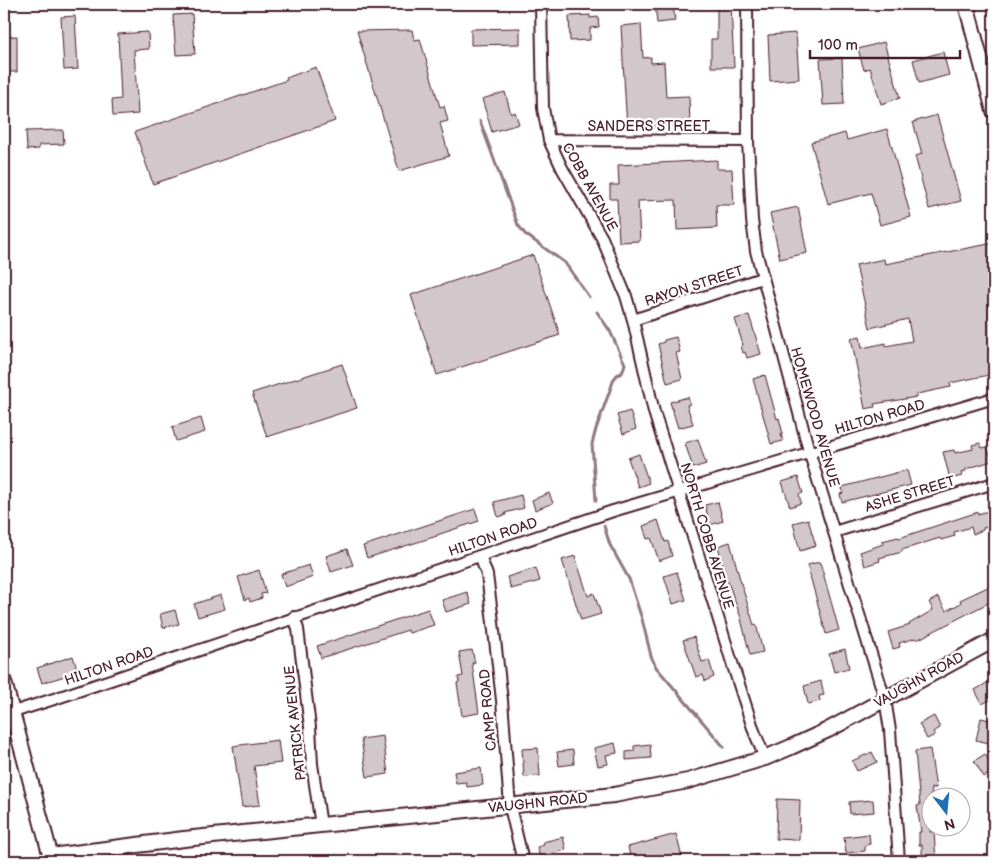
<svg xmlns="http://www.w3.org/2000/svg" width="998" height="865" viewBox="0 0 998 865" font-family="'Balsamiq Sans',sans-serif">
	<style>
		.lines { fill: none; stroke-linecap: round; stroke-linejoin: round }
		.stream { stroke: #91787e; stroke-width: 3 }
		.building { fill: #d2c7cb; stroke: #4a1f2b }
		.street-casing { stroke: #4a1f2b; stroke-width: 14 }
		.secondary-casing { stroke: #4a1f2b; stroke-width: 18 }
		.street { stroke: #fff; stroke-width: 10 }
		.secondary { stroke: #fff; stroke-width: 14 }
		.labels { text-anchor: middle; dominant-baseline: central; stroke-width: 4.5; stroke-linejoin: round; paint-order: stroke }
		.street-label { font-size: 14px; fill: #4a1f2b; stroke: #fff }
	</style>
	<rect width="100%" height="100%" fill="#fff"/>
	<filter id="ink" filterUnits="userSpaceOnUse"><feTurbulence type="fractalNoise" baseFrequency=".02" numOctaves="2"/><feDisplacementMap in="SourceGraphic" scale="10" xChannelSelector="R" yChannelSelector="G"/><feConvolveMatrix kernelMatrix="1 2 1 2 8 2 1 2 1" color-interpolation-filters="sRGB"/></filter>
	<g filter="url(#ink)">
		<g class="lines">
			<path class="stream" d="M480,121L518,225L525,234L565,263L589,297
				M596,501L592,444L596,429L614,379L617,375L622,373L625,364L610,331L597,312
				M604,526L610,545L629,579L642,619L651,656L656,667L724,747
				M756,855L757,861"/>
		</g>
		<path class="building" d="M655,4H673L675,21L657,23Z
			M717,4H731L734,67H711V39H717Z
			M192,14L195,54L176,55L173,15Z
			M590,15V18L598,17L599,27L590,28V40L570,41L569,16Z
			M75,16L78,69L64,70L61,17Z
			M641,24L643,58L651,57V63L664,62L666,97L689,96L690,125L627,129L621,26Z
			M520,28V44L471,45V29Z
			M412,30L414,40L420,39L440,107L444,106L448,121L440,123L449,156L399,171L357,31Z
			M148,32L149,49L134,50L138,114L113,116L112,100L121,99L118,34Z
			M796,33L799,79L770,81L768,35Z
			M17,36V72H4V37Z
			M884,42L900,98L881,104L870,68L864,70L858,49Z
			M943,52L949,75L919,83L913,60Z
			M842,58L844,104L823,105L820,59Z
			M316,67L335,121L153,184L135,132L287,80L286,78Z
			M505,92L511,114L515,112L519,124L492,132L482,99Z
			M937,115L961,201L929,209L915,156L922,154L913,122Z
			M887,129L911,217L880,225L871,193L828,204L811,142L845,133L847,140Z
			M63,130L64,144L39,145V149L27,150L26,131Z
			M717,160V169H732L734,205H716L717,228L677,230L676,200L638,201L640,241L619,242L617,199H610V185H619L618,165Z
			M798,207L807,253L780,259L770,213Z
			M994,243V304H991L994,320V374L950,383L951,387L917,394V397L874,404L875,407L865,409L851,338L860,336L862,348L886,343V346L912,341L908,319L870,328L856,265L884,259L885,264Z
			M533,255L560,335L437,375L411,295Z
			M749,315L761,354L747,358L745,352L743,353L741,346L743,345L735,319Z
			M676,337L680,352L676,353L682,379L667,383L658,344L664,342V340Z
			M342,364L357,408L267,437L252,393Z
			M765,375L777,419L779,418L783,434H781L783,441L771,444L753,379Z
			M688,397L690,404L687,405L693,424L678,428L670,402Z
			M630,411L636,429L623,434L617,415Z
			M201,418L205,432L176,441L172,427Z
			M698,439L706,464L693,468L685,443Z
			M980,443L982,448L987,447L992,461L966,469V471L961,472L962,476L950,479L943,452L954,450L955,453L973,449L972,445Z
			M639,454L649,483L638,487L628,458Z
			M907,470L911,485L842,502L840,494L843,493L842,487Z
			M798,477L803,493L799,494L801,503L790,507L782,482Z
			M549,493L553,503L535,510L532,500Z
			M521,495L524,508L505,513L506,515L498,517L494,502Z
			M718,502L723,521L710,525L705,505Z
			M475,509L479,521L437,535V536L367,558L363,546Z
			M994,509V524L983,528V530L973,534L971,527L954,532L955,536L941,540L940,538L902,550V552L879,558L880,561L865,566L860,552L883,544L882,541L898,537L899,538L978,512V514Z
			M808,519L816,546L800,551L793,523Z
			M658,520L665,542L668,541L672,556L659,561L651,538L647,539L643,526Z
			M730,542L741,583L754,625L756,624L763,652L750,655L740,615L725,574L718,546Z
			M347,549L353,565L331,572L326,556Z
			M575,556L588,596L594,593L601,614L581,620L562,560Z
			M820,562L839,630L826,634L807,565Z
			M309,565L313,577L285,587L281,574Z
			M536,568L540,581L511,589L507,577Z
			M259,570L266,593L261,594L262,598L250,602L249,598L245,600L238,577Z
			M677,572L686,600L673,604L664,576Z
			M994,584V600L917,640L916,638L899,643L900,647L893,649L888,632L910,625L909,624L933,610L929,602L938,597L946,611L961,603L960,600Z
			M467,592L471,604L446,612L442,600Z
			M221,595L225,609L198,617L194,604Z
			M428,609L434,625L409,633L408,630L321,658L317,646Z
			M175,610L179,624L163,628L160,614Z
			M694,637L702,662L709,660L714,677L705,681L703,675L696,677L683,640Z
			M845,649L849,668L834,672L829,654Z
			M472,650L475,663H472L479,713L462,716L457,683L459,682L458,677L463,676L459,652Z
			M73,656L78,672L42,683L37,668Z
			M821,681L824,695L819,696L820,701L808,704L804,686Z
			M990,681L994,689V698L982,704L975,690Z
			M934,716L940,728L933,732L935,735L927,739L919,724Z
			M981,718L994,721L989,743L976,740Z
			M383,736L388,774L367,777L361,739Z
			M278,740L281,763L254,766L260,805L242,807L233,746Z
			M615,743L617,753L606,755L608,764L598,766L594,748Z
			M650,744L651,758L626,760V752L634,751V746Z
			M538,748L540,776L524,777L522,749Z
			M930,749L936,788H931L932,795H930V832H934L936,861H922V845H919V832H921L917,806L920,805L915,751Z
			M573,750L574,764L559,766L557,752Z
			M872,752L877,762L857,771L852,761Z
			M985,754L994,771L984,777L974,761Z
			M481,768L483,785L467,787L466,782L456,783L454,772Z
			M777,799L800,800L799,840L776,839Z
			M873,800L874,812L850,814L849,802Z
			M676,834L683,861H631L628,847Z
			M869,834L870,844L865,845V851L846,853L844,837Z
			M563,837L566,850L540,857L537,847L544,845L543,842Z"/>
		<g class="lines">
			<g class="street-casing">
				<path id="street" d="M541,4L543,108L549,140L562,168L602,238L626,296L633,320L654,412L734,669L754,731L765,758
					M747,4L748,141L752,220L756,251L809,451L885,699L890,730L899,861
					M549,140L748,141
					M633,320L762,278
					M834,532L994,483
					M480,556L487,575L492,614L502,700L510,807L523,861
					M294,617L298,629L310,727L312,764L321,826
					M4,715L54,699L613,511L994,398"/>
			</g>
			<g class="secondary-casing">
				<path id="secondary" d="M966,4L994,111
					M4,682L52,861
					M51,856L184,839L614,795L688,781L765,758L791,747L828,730L994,640"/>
			</g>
			<use href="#street" class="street"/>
			<use href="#secondary" class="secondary"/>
		</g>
	</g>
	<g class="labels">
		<g class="street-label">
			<text x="649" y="126">SANDERS STREET</text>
			<text transform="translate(590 187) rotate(61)">COBB AVENUE</text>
			<text transform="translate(694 286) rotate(-18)">RAYON STREET</text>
			<text transform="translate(815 417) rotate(74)">HOMEWOOD AVENUE</text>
			<text transform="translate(880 417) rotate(-16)">HILTON ROAD</text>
			<text transform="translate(910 494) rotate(-17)">ASHE STREET</text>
			<text transform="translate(707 536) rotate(73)">NORTH COBB AVENUE</text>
			<text transform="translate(493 537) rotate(-19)">HILTON ROAD</text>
			<text transform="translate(109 666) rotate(-19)">HILTON ROAD</text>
			<text transform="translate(919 680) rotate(-29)">VAUGHN ROAD</text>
			<text transform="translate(488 710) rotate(-95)">CAMP ROAD</text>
			<text transform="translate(295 723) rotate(-96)">PATRICK AVENUE</text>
			<text transform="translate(538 803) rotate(-6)">VAUGHN ROAD</text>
		</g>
	</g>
	<rect width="998" height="865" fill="none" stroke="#fff" stroke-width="20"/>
	<rect x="10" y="10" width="978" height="845" fill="none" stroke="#4a1f2b" stroke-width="2" filter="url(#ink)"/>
	<g transform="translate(946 812) rotate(164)"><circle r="24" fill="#ffffff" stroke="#b7a5aa"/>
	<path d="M0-4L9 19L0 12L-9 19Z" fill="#1f6fb2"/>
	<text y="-8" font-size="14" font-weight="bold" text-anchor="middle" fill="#4a1f2b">N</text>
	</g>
	<path d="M810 50v8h150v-8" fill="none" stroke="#4a1f2b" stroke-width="2.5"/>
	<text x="818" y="50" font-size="15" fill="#4a1f2b" stroke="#ffffff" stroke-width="4" paint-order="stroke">100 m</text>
</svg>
